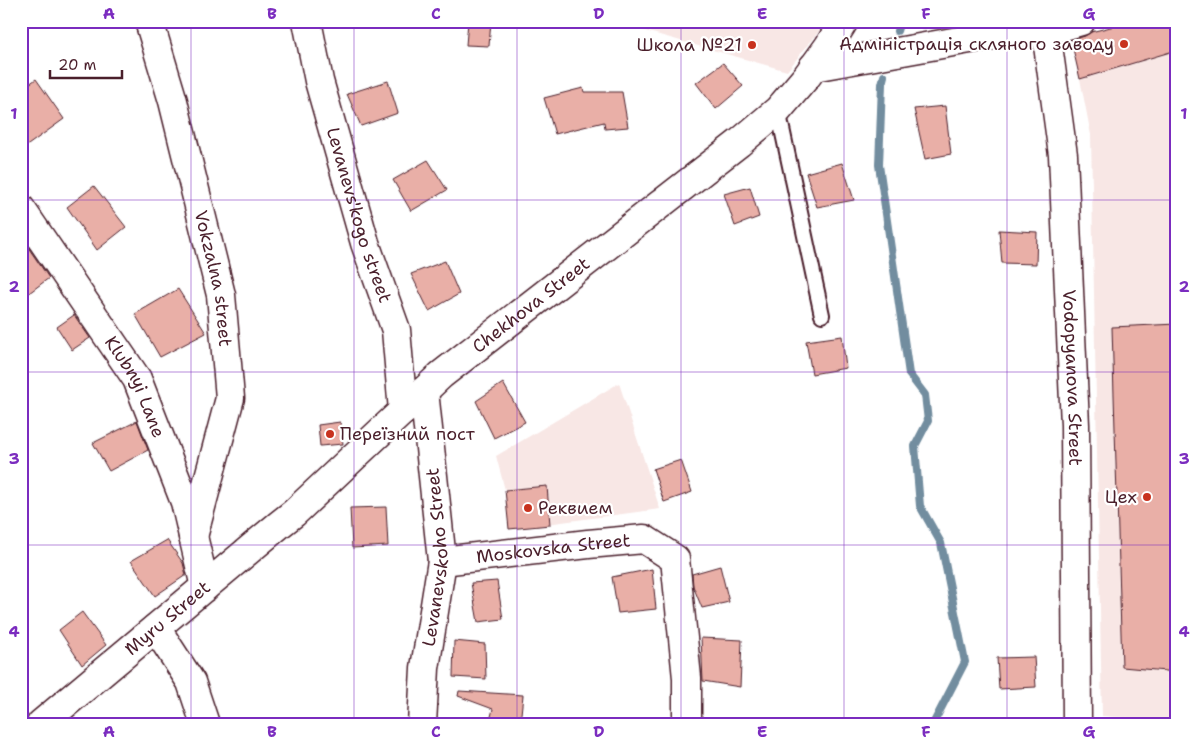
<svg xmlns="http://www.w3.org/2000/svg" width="1198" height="745" viewBox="0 0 1198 745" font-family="'Shantell Sans',sans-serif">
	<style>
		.built { fill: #f8e7e5 }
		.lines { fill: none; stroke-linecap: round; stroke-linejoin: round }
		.stream { stroke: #728d9f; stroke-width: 8 }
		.building { fill: #e9afa7; stroke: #4a1f2b }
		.service-casing { stroke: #4a1f2b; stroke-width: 18 }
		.minor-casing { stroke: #4a1f2b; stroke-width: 31 }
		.tertiary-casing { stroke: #4a1f2b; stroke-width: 31 }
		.service { stroke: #fff; stroke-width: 14 }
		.minor { stroke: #fff; stroke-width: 28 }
		.tertiary { stroke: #fff; stroke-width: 28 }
		.grid { fill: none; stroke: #7b2cbf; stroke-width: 1; stroke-opacity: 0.55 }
		.poi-dot { fill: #c8321e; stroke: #fff; stroke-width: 2 }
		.labels { text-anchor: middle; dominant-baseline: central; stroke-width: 4.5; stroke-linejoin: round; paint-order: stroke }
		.poi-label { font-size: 18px; fill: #4a1f2b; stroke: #fff; text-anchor: end }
		.street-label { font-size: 18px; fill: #4a1f2b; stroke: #fff }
		.neatline { fill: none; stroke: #7b2cbf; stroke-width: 2 }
		.grid-label { font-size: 16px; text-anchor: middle; font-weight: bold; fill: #7b2cbf }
	</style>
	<rect width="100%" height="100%" fill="#fff"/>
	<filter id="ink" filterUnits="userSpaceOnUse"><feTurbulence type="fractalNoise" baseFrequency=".02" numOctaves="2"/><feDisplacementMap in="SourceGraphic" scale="10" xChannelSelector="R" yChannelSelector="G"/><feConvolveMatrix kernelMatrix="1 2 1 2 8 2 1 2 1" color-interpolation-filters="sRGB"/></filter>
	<g filter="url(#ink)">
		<path class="built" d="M610,21H827L787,71Z
			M1177,50V722L1102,716L1091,135L1080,79Z
			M619,383L660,509L509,529L505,490L496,456Z"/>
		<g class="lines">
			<path class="stream" d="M897,31L900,21
				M884,76L882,84L879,165L909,374L925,395L928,421L915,446L920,506L941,543L965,662L933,724"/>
		</g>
		<path class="building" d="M468,21H491L489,46L466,45Z
			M1134,21H1177V50L1080,79L1071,40L1085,36L1091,32Z
			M723,63L743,86L716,109L696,83Z
			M36,79L64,119L21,150V90Z
			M388,81L398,113L361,126L347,94Z
			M583,88L584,92H622L628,127L605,129L604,122L555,134L544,98Z
			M945,106L951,154L925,159L914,109Z
			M428,160L447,190L411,211L393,180Z
			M842,163L854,200L817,207L806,173Z
			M94,186L126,227L97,250L67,207Z
			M750,187L759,217L735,226L724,194Z
			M999,230L1037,232L1036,264L1002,263Z
			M21,237L49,278L21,299Z
			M445,261L459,294L429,311L411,274Z
			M178,289L206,333L160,357L135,314Z
			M74,315L90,338L72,350L57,327Z
			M1177,324V672L1122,667L1112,327Z
			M842,336L846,368L812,374L806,341Z
			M503,383L525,422L494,438L476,401Z
			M137,421L148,450L109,471L93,443Z
			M340,422L343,444L320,446L318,425Z
			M681,460L692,492L664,502L653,469Z
			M547,486L550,525L509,529L505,490Z
			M386,507L388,546L352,548L350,508Z
			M167,540L183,563L186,575L155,596L131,561Z
			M720,566L729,602L702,608L693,586L692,574Z
			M652,569L656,609L618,613L612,577Z
			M497,581L503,619L478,622L471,583Z
			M82,612L106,645L82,665L59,630Z
			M701,638L742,640L740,687L703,681Z
			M454,641L485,644L486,679L453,677Z
			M1034,657L1036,687L999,689L997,658Z
			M459,691L523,695L520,724H489L493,709L458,696Z"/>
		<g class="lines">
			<g class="service-casing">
				<path id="service" d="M778,110L822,315"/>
			</g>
			<g class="minor-casing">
				<g id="minor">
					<path id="s1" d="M149,21L173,101L221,295L230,398L193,537"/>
					<path id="s2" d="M307,21L319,81L365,243L396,330L403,411"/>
					<path d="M1046,31L1081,21"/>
					<path id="s3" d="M21,209L137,379L185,502L205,587"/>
					<path id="s4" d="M442,561L588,544L644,539L675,559L687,678V724"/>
					<path d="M156,628L191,682L205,724"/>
					<path id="s5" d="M422,724L425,668L442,561L424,391"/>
				</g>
			</g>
			<g class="tertiary-casing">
				<g id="tertiary">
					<path id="s6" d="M813,67L998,34L1046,31L1063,155L1075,425L1077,724"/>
					<path id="s7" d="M41,724L280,524L294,513L441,375L739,143L778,110L807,76L828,47L844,21"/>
				</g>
			</g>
			<use href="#service" class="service"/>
			<use href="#minor" class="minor"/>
			<use href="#tertiary" class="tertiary"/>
		</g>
	</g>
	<path class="grid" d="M191,21V724M354,21V724M517,21V724M681,21V724M844,21V724M1007,21V724M21,200H1177M21,372H1177M21,545H1177"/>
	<g class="poi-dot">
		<circle cx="1124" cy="44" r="5"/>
		<circle cx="752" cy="45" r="5"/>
		<circle cx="330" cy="434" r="5"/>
		<circle cx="1147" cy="497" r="5"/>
		<circle cx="528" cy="508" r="5"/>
	</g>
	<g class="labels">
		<g class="poi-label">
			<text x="1114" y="44">Адміністрація скляного заводу</text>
			<text x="742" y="45">Школа №21</text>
			<text x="340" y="434" text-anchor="start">Переїзний пост</text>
			<text x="1137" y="497">Цех</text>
			<text x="538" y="508" text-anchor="start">Реквием</text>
		</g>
		<g class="street-label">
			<text stroke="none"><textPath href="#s2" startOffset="201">Levanevs'kogo street</textPath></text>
			<text stroke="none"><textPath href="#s1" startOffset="266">Vokzalna street</textPath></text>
			<text stroke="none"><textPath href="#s7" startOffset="645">Chekhova Street</textPath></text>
			<text stroke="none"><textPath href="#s6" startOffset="584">Vodopyanova Street</textPath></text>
			<text stroke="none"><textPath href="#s3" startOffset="212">Klubnyi Lane</textPath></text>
			<text stroke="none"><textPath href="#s4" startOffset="112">Moskovska Street</textPath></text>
			<text stroke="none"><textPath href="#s5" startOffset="168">Levanevskoho Street</textPath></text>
			<text stroke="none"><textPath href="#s7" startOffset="165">Myru Street</textPath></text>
		</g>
	</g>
	<rect width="1198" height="745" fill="none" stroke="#fff" stroke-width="55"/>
	<path d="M50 70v8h72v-8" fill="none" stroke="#4a1f2b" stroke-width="2.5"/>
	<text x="58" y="70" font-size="15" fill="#4a1f2b" stroke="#ffffff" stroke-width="4" paint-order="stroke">20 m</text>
	<rect x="28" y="28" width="1142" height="690" class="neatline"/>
	<g class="grid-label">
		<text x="109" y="19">A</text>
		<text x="272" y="19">B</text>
		<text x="436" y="19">C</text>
		<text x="599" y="19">D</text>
		<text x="762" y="19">E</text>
		<text x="926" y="19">F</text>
		<text x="1089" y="19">G</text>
		<text x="14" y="119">1</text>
		<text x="1184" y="119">1</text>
		<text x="14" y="292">2</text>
		<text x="1184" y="292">2</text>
		<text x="14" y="464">3</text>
		<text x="1184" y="464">3</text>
		<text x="14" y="637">4</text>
		<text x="1184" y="637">4</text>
		<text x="109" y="737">A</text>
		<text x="272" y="737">B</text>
		<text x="436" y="737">C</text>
		<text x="599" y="737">D</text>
		<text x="762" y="737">E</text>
		<text x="926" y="737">F</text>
		<text x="1089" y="737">G</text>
	</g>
</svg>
